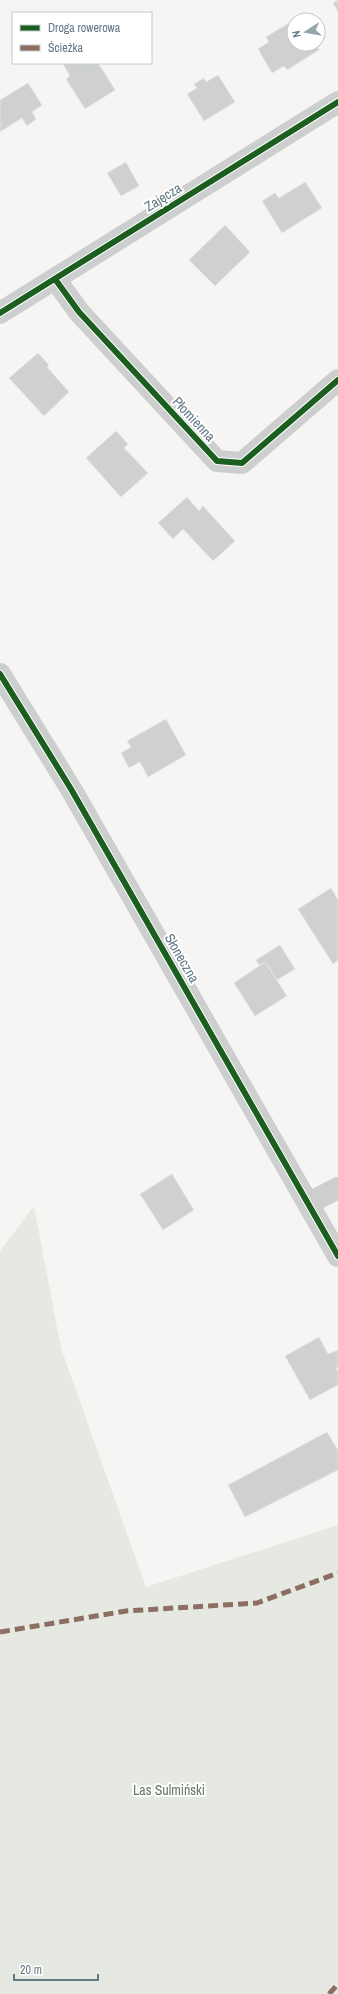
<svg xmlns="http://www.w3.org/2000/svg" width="338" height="1994" viewBox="0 0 338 1994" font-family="'Archivo Narrow',sans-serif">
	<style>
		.green { fill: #e6e9e2 }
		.building { fill: #cfd0d0; stroke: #e5e4e4 }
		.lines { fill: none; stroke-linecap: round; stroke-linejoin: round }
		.minor { stroke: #cdcfcf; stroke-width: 22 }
		.quiet { stroke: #8d6e63; stroke-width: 5; stroke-dasharray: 10 5; stroke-linecap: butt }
		.cycleway-casing { stroke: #fff; stroke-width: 8 }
		.cycleway { stroke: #1b5e20; stroke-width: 6 }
		.labels { text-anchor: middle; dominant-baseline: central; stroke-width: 4; stroke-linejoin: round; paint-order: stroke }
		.street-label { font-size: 14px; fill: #637986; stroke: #fff }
		.park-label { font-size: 14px; fill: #66785f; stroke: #fff }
	</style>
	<rect width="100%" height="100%" fill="#f6f5f4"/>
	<path class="green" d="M34,1206L61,1348L146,1587L338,1525V1994H0V1251Z"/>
	<path class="building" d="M338,0V12L333,3Z
		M299,17L301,20H294V44H316L319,50L287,70L284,66L272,73L258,49L269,42L266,37Z
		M65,63H98L115,90L85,109L66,79L70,76L63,64Z
		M218,75L235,102L204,121L187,94L197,88L194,84L204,78L206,82Z
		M28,83L42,105L32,112L36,119L27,126L22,118L0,132V100Z
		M126,162L139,186L121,196L107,173Z
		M305,182L322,208L282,233L262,201L275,193L279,198Z
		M225,225L250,252L215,286L189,260Z
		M38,353L49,365L47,367L69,392L44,416L9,378Z
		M116,431L128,444L124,448L148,473L121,497L86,458Z
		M187,497L199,511L203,506L235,541L213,561L183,529L173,539L158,523Z
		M166,719L186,755L148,777L140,762L129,768L121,753L131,747L127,741Z
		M331,888L338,900V960L333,964L298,909Z
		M280,945L295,969L277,980L265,962L260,966L256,960Z
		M265,962L287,996L255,1016L234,983Z
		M172,1174L194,1210L163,1230L140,1194Z
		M319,1337L328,1354L338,1350V1367L336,1368L338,1372V1385L310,1400L285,1356Z
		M327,1432L338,1450V1470L245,1517L228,1485Z"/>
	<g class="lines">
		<path class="minor" d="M55,279L79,312L217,461L242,463L338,380
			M0,313L338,102
			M0,674L71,789L338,1256
			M309,1203L338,1188"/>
		<path class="quiet" d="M0,1632L126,1611L257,1603L338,1573
			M329,1994L338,1984"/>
		<g class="cycleway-casing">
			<path id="cycleway" d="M55,279L79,312L217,461L242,463L338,380
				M0,313L338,102
				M0,674L71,789L338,1256"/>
		</g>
		<use href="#cycleway" class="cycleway"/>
	</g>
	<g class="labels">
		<g class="street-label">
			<text transform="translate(163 197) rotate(-32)">Zajęcza</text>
			<text transform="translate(194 419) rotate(47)">Płomienna</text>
			<text transform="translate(182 958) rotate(60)">Słoneczna</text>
		</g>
		<g class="park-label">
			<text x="169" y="1790">Las Sulmiński</text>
		</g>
	</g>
	<rect x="12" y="12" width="140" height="52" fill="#ffffff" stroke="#c1c9cf"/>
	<rect x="20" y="25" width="20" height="6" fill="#1b5e20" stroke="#c1c9cf"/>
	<text x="48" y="32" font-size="12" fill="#637986">Droga rowerowa</text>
	<rect x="20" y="45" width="20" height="6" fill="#8d6e63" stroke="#c1c9cf"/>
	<text x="48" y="52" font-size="12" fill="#637986">Ścieżka</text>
	<g transform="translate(306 32) rotate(258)"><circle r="19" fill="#ffffff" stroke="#c1c9cf"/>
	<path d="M0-3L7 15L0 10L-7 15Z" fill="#96a4ac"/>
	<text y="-6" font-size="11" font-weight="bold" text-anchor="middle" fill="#637986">N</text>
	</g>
	<path d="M14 1974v6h84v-6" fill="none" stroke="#637986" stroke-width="2"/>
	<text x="20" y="1974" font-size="12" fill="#637986" stroke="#ffffff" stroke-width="3" paint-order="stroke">20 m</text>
</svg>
